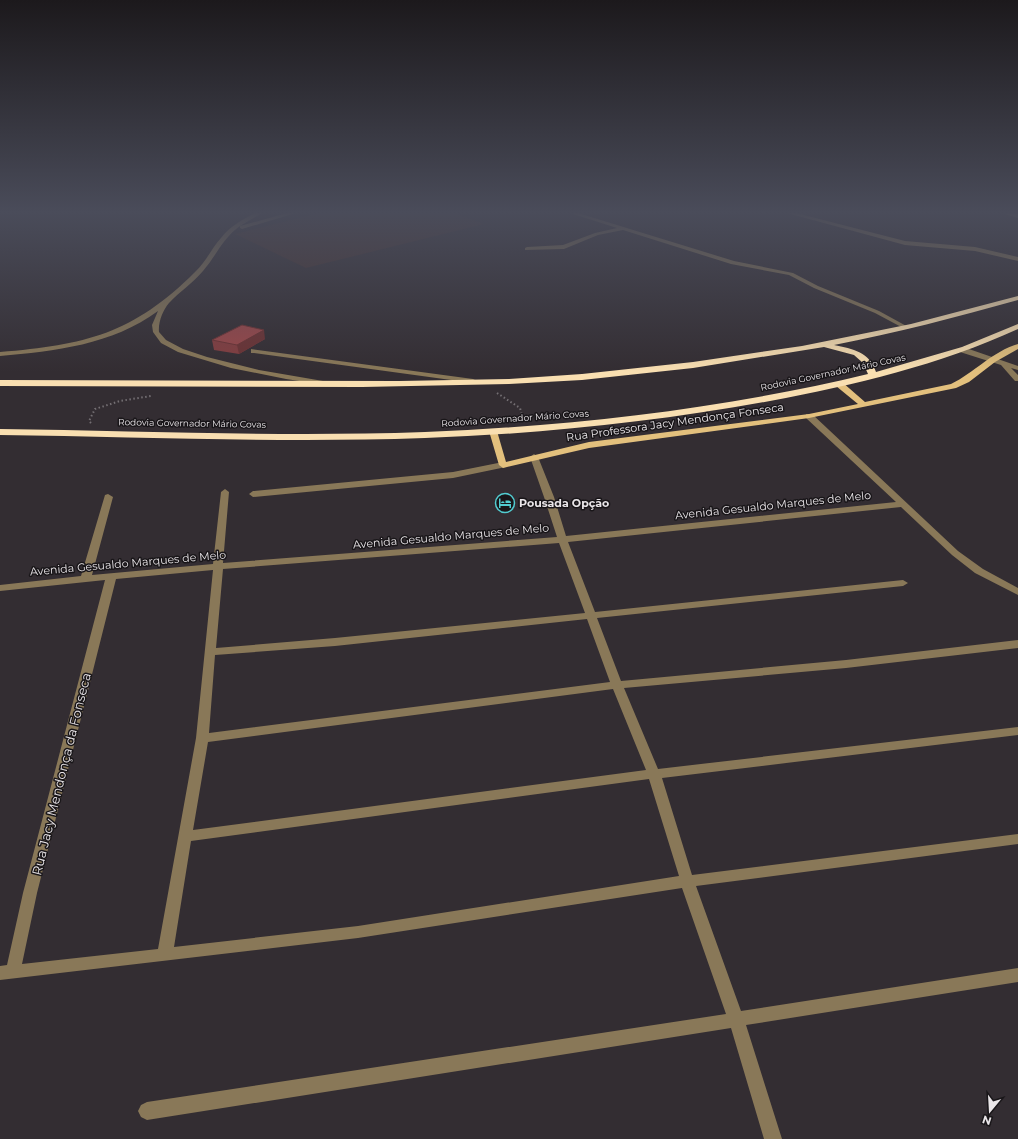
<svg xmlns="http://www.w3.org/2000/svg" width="1018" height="1139" viewBox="0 0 1018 1139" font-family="Montserrat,sans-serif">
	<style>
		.education { fill: #45312f }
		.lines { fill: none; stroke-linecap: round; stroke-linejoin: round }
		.path { stroke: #746f73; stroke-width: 2; stroke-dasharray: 1.5 2.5; stroke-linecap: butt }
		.minor { fill: #897858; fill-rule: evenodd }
		.major { fill: #e3c07d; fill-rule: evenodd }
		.highway { fill: #f9dfb1; fill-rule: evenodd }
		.wall { fill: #843d3f }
		.shaded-wall { fill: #6c3233 }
		.building { fill: #9a4749; stroke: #6c3233 }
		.labels { text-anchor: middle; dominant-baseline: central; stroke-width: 3; stroke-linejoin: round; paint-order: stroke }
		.far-street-label { font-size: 9px; fill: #eae6e9; stroke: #191619 }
		.street-label { font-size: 11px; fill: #eae6e9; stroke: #191619 }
		.poi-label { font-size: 11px; font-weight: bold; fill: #eae6e9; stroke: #191619; text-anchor: start }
		.near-street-label { font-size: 13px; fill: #eae6e9; stroke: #191619 }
	</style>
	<rect width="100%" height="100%" fill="#332d32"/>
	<path class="education" d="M319,213H455L484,224L306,268L235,234Z"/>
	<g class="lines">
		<path class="path" d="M497,393L520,408L523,419
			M91,423L89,421L95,409L120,401L151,396"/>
		<path class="minor" d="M255,213H262L240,226L287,213H296L242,229L240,228V226C223,238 216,256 203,271C193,283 179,292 169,303C163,310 158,322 159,332L166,340L183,349L207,357L259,370L323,381L327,383L326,385L286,379L231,368L178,352L161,343L153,332L152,325L158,311C112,345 55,351 0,356V352C85,345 133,334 195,272C206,262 211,249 221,238C230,226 242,220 255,213Z
			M570,213H578L734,261L793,273L818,286L879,311L910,328L905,329L875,313L814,288L789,275L731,264L623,230L598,235L564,249L525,250V248L527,247L563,245L595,233L617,228Z
			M787,213H796L905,241L975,247L1018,257V261L975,251L905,245Z
			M1004,213L1018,214V218L1005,214Z
			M960,348H966L1018,366V370L1011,368L1018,375V381H1015L1001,365L960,352Z
			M251,349L473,379L477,381L473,383L254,353H251Z
			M806,414H812L958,551L983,569L1018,588V595L975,573L952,555L901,507L568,542L595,612L903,580L908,583L903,586L597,618L621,681L846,660L1018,640V648L846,668L624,688L658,769L1018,727V735L662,778L692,875L1018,834V844L696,886L741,1011L1018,968V982L746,1025L782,1139H764L731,1028L147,1120L141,1117L138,1111L141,1105L147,1102L726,1014L682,888L358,938L0,980V966L7,965L23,893L105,580L0,591V585L81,576L105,495L108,494L113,497L92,575L213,564L221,492L225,489L229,492L223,563L557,537L544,497L530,457L534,454L538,457L554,497L566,536L896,502L806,418ZM559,543L585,613L335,638L216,648L223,569ZM213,570L196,738L158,949L22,964L37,893L116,579ZM587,619L610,682L209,733L215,655L335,646ZM613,689L646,770L193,830L208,742ZM649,779L679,876L358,926L174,947L191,841Z
			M503,462L507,465L506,467L453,478L253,497L249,494L253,491L453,472Z"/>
		<path class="major" d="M1018,344V349L995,362L969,382L956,388L809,418L589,448L503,468L499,465L489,431L493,429L497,431L506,462L589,442L809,414L858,404L836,386V382H842L865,402L951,384C974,373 993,351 1018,344Z"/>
		<path class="highway" d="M1018,296V300C957,317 896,333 834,345C853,349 870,352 876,372L962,347L1018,324V329C939,365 855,385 770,401C656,422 540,434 425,438C283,443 142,437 0,435V429C142,431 284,437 425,432C574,426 723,409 868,374L863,363L854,355L824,347L693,368L582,380L509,384L362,387L0,386V380L399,381L509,379L582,374L693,362L802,346L911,324Z"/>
	</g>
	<path class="wall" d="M265,339L239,354L214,350L212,340Z"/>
	<path class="shaded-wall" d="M264,330L265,339L239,354L237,345Z"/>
	<path class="building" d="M242,325L264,330L237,345L212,340Z"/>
	<linearGradient id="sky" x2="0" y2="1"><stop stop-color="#1c191c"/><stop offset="0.57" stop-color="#4a4c5a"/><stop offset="1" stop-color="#4a4c5a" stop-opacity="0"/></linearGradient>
	<rect width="1018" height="372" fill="url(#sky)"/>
	<defs>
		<g id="hotel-ring" transform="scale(1)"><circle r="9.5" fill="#191619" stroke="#52ccd0" stroke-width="1.5"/><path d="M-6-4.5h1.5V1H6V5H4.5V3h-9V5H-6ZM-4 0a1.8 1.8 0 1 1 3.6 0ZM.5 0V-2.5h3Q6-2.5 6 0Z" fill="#52ccd0"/></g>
	</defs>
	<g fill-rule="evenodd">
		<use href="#hotel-ring" x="505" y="503"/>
	</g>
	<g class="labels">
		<g class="far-street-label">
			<text transform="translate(833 372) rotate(-12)">Rodovia Governador Mário Covas</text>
			<text transform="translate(515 418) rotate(-4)">Rodovia Governador Mário Covas</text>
			<text transform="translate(192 423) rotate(1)">Rodovia Governador Mário Covas</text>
		</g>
		<g class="street-label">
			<text transform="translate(675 422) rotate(-8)">Rua Professora Jacy Mendonça Fonseca</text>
			<text transform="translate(773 505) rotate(-6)">Avenida Gesualdo Marques de Melo</text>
			<text transform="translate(451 536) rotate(-5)">Avenida Gesualdo Marques de Melo</text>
			<text transform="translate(128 563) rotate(-5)">Avenida Gesualdo Marques de Melo</text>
		</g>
		<g class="poi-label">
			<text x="519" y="503">Pousada Opção</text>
		</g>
		<g class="near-street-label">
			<text transform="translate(61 774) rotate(-76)">Rua Jacy Mendonça da Fonseca</text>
		</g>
	</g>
	<g transform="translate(990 1111) rotate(198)" stroke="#191619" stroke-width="3" paint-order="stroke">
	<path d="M0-3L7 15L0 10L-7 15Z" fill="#eae6e9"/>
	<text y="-6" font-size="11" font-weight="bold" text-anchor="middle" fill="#eae6e9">N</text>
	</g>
</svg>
